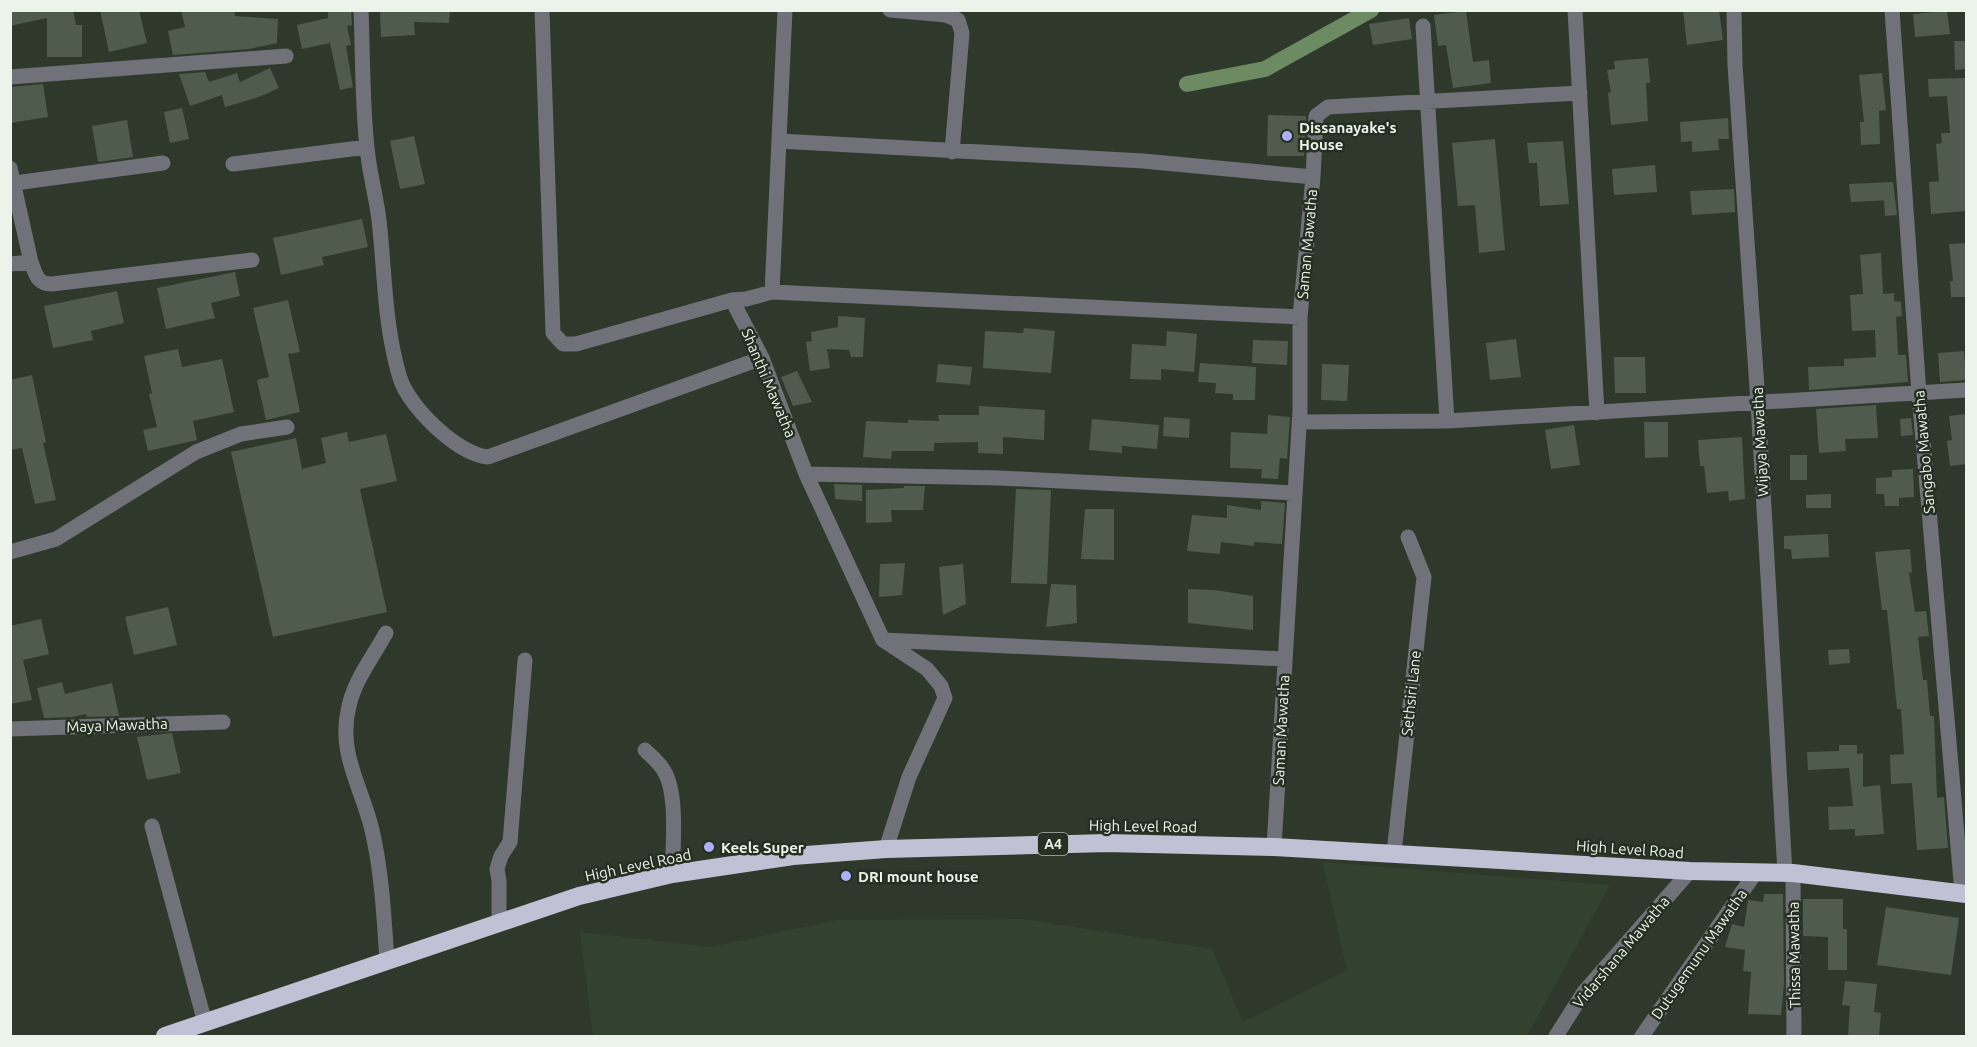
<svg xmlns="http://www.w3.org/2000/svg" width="1977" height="1047" viewBox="0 0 1977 1047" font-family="Ubuntu,sans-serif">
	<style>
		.built { fill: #33422f }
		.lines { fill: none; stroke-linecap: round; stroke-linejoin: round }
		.canal { stroke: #6c8b63; stroke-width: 16 }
		.building { fill: #4f5b4c }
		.minor { stroke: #707179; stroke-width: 15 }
		.highway { stroke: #c0c1d5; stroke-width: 18 }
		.poi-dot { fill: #adaffb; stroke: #252f22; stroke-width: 2 }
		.labels { text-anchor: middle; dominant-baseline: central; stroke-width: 5; stroke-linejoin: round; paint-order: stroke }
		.shield { fill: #252f22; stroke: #b0b8ae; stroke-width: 1.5 }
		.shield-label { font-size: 14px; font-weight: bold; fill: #ecf3ea }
		.poi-label { font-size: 15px; font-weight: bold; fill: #ecf3ea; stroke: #252f22; text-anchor: start }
		.street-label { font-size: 15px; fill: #ecf3ea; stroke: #252f22 }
	</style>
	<rect width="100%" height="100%" fill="#2e392b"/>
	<path class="built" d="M1323,862L1610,885L1527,1036H593L580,932L711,947L837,920L1023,919L1212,949L1243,1022L1347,970Z"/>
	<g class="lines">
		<path class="canal" d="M1187,84L1265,69L1371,10"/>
	</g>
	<path class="building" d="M10,10H73L76,25H82V57H47V18L10,26Z
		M100,10H139L147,43L109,52Z
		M181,10H234L235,16L278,19L277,43L249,49L173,55L168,31L185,27Z
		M328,10H351L352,25L347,26L351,45L346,46L353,87L340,90L330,43L302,49L297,25L328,18Z
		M380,10H450L449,23L414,22L415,35L381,37Z
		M1683,10H1719L1723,40L1687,45Z
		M1466,11L1473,62L1489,60L1491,83L1453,88L1446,45L1438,46L1434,15Z
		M1947,11L1950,34L1915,37L1913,14Z
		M1409,18L1412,39L1373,45L1369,24Z
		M1954,41H1966V69L1955,70Z
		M1648,58L1650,83H1646L1648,121L1611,125L1608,93L1611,92L1607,70L1615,69L1614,61Z
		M270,68L279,88L259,97L225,107L222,95L190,106L179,74L205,72L209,82L237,73L240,82Z
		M1882,73L1886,110L1879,111L1880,144L1861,145L1860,122H1864L1859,75Z
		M1965,78L1966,211L1931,214L1929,182L1939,181L1936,144L1942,143L1941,133H1950L1947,96L1929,97L1928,79Z
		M43,84L48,117L10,123V87Z
		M182,108L189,139L170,143L164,112Z
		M1268,115L1306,116L1304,156H1267Z
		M1728,118L1729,139H1718L1719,150L1692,152V141L1681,142L1680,122Z
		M127,120L133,157L98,162L92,126Z
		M414,136L425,184L400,189L390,141Z
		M1495,139L1505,250L1479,253L1475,205L1458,206L1452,143Z
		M1563,141L1569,204L1540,206L1537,163H1529L1527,143Z
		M1655,165L1657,192L1614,195L1612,169Z
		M1893,182L1897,215L1885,216L1884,200H1890L1851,202L1849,184Z
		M1734,189L1735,212L1692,215L1690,191Z
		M362,219L368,247L322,257L324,265L281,275L273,238Z
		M1966,243V297H1951L1950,281H1953L1949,244Z
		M1881,253L1883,294L1894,293V301L1901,302L1902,316L1896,317L1898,355H1906L1908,382L1809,390L1808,367L1844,366V359L1876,357L1875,330L1852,331L1850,295L1863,294L1860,255Z
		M235,272L240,296L211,303L215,318L166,329L157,288Z
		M117,291L124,323L91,331L93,340L53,348L44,306Z
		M288,300L300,352L288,354L300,412L266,420L257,380L269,377L253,308Z
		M838,316L865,318L863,357H851L849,350L827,349L830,368L810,371L806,342L812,341L811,332L838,327Z
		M1024,328L1055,331L1051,373L983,368L985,331L1023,333Z
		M1167,331L1197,334L1194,372L1161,369V380L1130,379L1132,344L1166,346Z
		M1516,339L1521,377L1490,380L1486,343Z
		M1253,340L1288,341L1287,365L1252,363Z
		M178,349L182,367L222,359L234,412L193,421L197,440L148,451L143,430L157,427L149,394L152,393L144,356Z
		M1964,351L1966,380L1940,382L1938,353Z
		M1614,357H1645L1646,393H1615Z
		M1200,363L1256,367L1255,400H1233V394L1215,393L1216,383L1198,382Z
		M938,364L972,367L970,385L936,382Z
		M1322,364L1349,365L1347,401L1321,400Z
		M797,371L812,402L793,406L781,377Z
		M32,375L46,442L43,443L56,500L35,504L22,448L10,450V380Z
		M1876,405L1878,438L1845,439L1846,451L1819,453L1816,409Z
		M979,406L1045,410L1044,440L1003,437V454L978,453V442L934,443V451H892L891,459L863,457L866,421L908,423V420L939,421L938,415H979Z
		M1965,414L1966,464L1950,466L1947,441L1952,440L1949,416Z
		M1268,415L1290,417L1287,459L1280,458L1278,479L1261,478L1262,469L1230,468L1231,432L1267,434Z
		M1164,417L1190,419L1189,438L1163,436Z
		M1911,418L1913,435L1901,436L1900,419Z
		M1092,419L1159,425L1157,449L1122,446V453L1089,450Z
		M1644,422H1668V457L1645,458Z
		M1574,425L1580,465L1551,469L1545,430Z
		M347,432L349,442L386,434L397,481L360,489L387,612L273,637L231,452L296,438L302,469L326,463L321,438Z
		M1742,437L1745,499L1729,501L1728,491L1707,493L1704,466H1700L1698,440Z
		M1790,455H1807V480H1790Z
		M1913,469L1914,497L1899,498V506H1885L1884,494H1876V478L1892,477V470Z
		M834,484L862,485V501L835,499Z
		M904,486H925L923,510H891L892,522L866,523V490L904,488Z
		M1016,489L1051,490L1047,584L1011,583Z
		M1831,494V508H1806V495Z
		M1261,501L1285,503L1282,544L1254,542V546L1221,542L1220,554L1187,551L1192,515L1227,518V505L1261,510Z
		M1085,509H1114V560L1081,559Z
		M1828,534L1829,557L1792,559L1791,549H1784V536Z
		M1910,549L1912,572L1909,573L1915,612L1926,611L1929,636L1918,637L1923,680H1927L1930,716H1934L1937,798L1944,797L1948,848L1917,850L1912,783L1891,784L1890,755L1904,754L1901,709H1897L1887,610H1882L1875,552Z
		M905,563L902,595L879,597L880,564Z
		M963,564L966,604L943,615L939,567Z
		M1051,584L1076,585L1077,623L1046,627Z
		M1188,589L1214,590L1253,596V630L1188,623Z
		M168,607L177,645L134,655L125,617Z
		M41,619L49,654L23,660L32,700L10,704V626Z
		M1849,649L1850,663L1829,665L1828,650Z
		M62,682L65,694L112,683L119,716L87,717L86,714L72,717L44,718L37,688Z
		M172,733L181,773L147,780L137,737Z
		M1839,745H1857V754L1863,753V787L1880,785L1884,834L1855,836V829L1829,830L1828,807L1853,806L1849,768L1808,770L1807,752L1839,751Z
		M1764,894H1783L1784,983L1781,1015L1748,1014L1751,972L1743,971L1745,950L1725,947L1732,924L1744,927L1748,900L1763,902Z
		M1803,899H1843V929H1847V970H1828V937L1803,936Z
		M1886,907L1959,918L1951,975L1877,965Z
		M1845,981L1877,984L1874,1012L1881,1013L1879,1036H1848L1850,1006L1842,1005Z"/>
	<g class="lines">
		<path class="minor" d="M361,10C363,56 362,102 367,147C369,172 376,195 379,220C385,272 384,326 400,378C409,407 457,454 488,457L762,358
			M542,10L553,333L563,344H576L732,300L762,358L806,474L883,640L927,669L941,686L945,698L909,777L886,849
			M890,10L946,15L958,20L962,33L952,152
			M1575,10L1597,413
			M1734,10L1735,65L1758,403L1785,873
			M1892,10L1919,394L1962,893
			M1423,26L1447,421
			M10,77L286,56
			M779,141L1143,161L1313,177L1300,317V410L1274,847
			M233,164L367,147
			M10,168L31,262L10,264
			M1313,177L1316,116L1328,107L1580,93
			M15,183L163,163
			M31,262C36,275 37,284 52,284L252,260
			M772,292L785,10
			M732,300L746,299L772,292L1300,317
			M1299,422L1447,421L1966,390
			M806,474L1000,478L1295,493
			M10,552L56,539L196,452L241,434L287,427
			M386,633C373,657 355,679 349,706C337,753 362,787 372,830C382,873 384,917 387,961
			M883,640L1285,659
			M10,729L223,722
			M645,750C651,756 660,763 664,771C678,793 673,848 672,874
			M152,826L205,1023
			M1394,853L1424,577L1408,537
			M1793,873L1794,1036
			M499,923V881L497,869L501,856L510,842L525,660
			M1556,1036L1584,992L1690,871
			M1642,1036L1756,872"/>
		<path class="highway" d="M165,1036L579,896L672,874L793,856L886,849L1107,843L1274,847L1690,871L1793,873L1966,894"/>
	</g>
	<g class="poi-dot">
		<circle cx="1287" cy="136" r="6"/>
		<circle cx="709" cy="847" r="6"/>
		<circle cx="846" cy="876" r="6"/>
	</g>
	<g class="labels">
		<rect class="shield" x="1038" y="833" width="30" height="22" rx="4.5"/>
		<g class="shield-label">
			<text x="1053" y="844">A4</text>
		</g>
		<g class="poi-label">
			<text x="1299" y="127">Dissanayake's<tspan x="1299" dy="17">House</tspan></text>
			<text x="721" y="847">Keels Super</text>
			<text x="858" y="876">DRI mount house</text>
		</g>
		<g class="street-label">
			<text transform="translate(1307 244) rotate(-85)">Saman Mawatha</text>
			<text transform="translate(769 383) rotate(67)">Shanthi Mawatha</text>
			<text transform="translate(1760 442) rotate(-93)">Wijaya Mawatha</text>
			<text transform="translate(1924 452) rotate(-95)">Sangabo Mawatha</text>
			<text transform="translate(1411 693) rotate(-84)">Sethsiri Lane</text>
			<text transform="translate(117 725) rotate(-2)">Maya Mawatha</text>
			<text transform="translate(1281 730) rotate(-87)">Saman Mawatha</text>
			<text transform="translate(1143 826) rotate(1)">High Level Road</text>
			<text transform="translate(1630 849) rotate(4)">High Level Road</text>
			<text transform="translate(638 865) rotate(-12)">High Level Road</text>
			<text transform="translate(1621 952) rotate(-50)">Vidarshana Mawatha</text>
			<text transform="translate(1699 954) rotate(-55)">Dutugemunu Mawatha</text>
			<text transform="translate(1794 955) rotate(-91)">Thissa Mawatha</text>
		</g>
	</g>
	<rect width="1977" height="1047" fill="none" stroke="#ecf3ea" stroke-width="24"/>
</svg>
